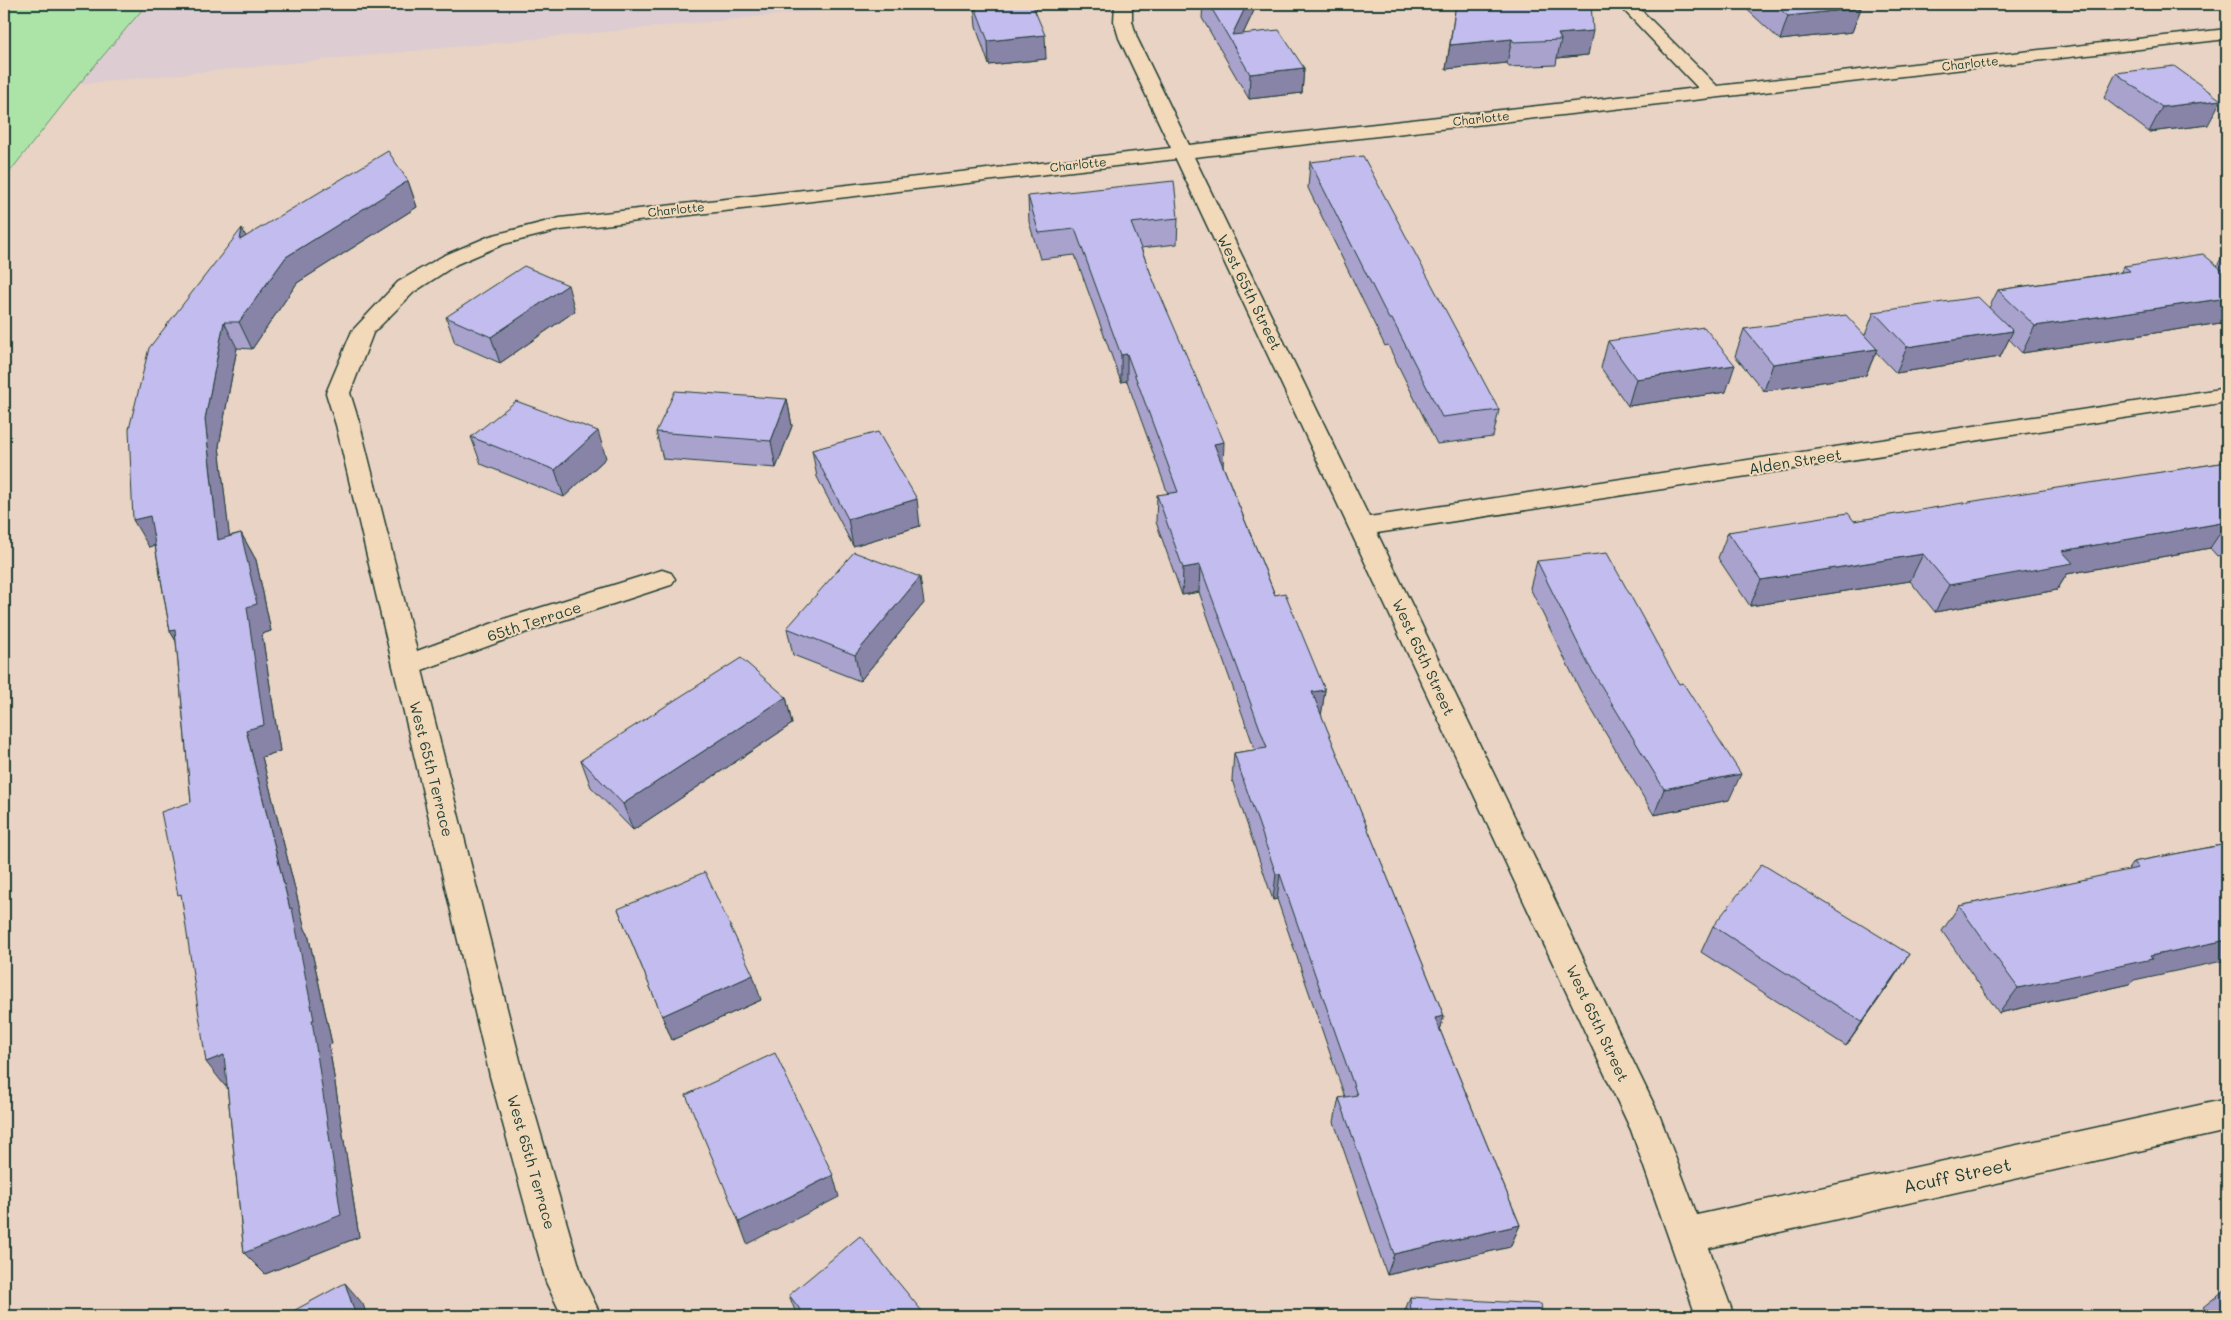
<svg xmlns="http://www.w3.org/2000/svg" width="2231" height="1320" viewBox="0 0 2231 1320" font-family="Mali,sans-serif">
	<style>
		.built { fill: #ddccd1 }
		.green { fill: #ace4a8; stroke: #66906e }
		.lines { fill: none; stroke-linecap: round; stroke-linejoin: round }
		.minor-casing { stroke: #1f3d34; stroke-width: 3 }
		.minor { fill: #f1d9b9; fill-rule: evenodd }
		.wall { fill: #a8a2cd; stroke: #1f3d34 }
		.shaded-wall { fill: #8884a7; stroke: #1f3d34 }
		.building { fill: #c3bcee; stroke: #1f3d34 }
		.labels { text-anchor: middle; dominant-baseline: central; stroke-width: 4; stroke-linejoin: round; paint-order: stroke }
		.far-street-label { font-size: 12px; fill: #1f3d34; stroke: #f1d9b9 }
		.street-label { font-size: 15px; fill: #1f3d34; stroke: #f1d9b9 }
		.near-street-label { font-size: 18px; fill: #1f3d34; stroke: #f1d9b9 }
	</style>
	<rect width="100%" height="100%" fill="#e8d3c4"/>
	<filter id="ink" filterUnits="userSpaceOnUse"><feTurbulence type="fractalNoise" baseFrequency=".02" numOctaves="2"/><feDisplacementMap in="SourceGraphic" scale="10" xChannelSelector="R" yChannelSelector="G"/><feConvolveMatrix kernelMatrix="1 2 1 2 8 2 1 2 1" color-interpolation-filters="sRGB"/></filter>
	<g filter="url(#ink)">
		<path class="built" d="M147,4H887L79,84Z"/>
		<path class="green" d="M4,4H147L79,84L4,179Z"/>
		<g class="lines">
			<g class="minor-casing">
				<path id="minor" d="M1115,4H1132V21L1137,38L1189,145L1698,88L1618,4H1635L1717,86L2227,29V39L1194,157L1369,517L2227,388V402L1377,533L1660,1117L1697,1215L2227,1099V1131L1709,1248L1734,1316H1696L1631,1130L1176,159L560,230L504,244L457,264L414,292L373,333L350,393L360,425L417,651L507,618L662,570L671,573L675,579L671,585L527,632L422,670L524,1076L582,1276L601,1316H562L546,1282L490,1076L336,425L326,393L352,331L398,282L443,256L490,236L560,218L1171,148L1119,38L1114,21Z"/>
			</g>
			<use href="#minor" class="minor"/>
		</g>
		<path class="wall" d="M974,4H1039L1035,12L1046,59L989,65L976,27Z
			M1203,4H1257L1243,34L1304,68L1302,93L1249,99L1202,18Z
			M1456,4H1591L1588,55L1557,58L1556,65L1509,67L1507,63L1446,69Z
			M1741,4H1854L1861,8L1852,32L1780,40Z
			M2116,73L2208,125L2149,132L2104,98Z
			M1310,162L1499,410L1493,437L1437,444L1388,345L1385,346L1308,188Z
			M408,181L417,207L297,283L252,349L237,348L219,446L229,536L241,533L256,560L271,631L262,634L280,751L262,757L305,929L308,934L332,1044L329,1045L359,1237L265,1274L244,1253L227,1085L225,1086L191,802L176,641L170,631L155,546L149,547L246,237Z
			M1028,196L1178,218L1177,244L1141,248L1223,466L1275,595L1325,690L1321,715L1444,1016L1440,1030L1520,1225L1510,1247L1387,1275L1334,1122L1339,1098L1345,1097L1277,899L1273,900L1232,780L1234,753L1255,750L1199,592L1182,595L1156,522L1157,495L1168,494L1127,381L1121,382L1075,255L1040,259L1029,222Z
			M2227,248V322L2022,353L2009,339L2000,357L1896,373L1876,352L1866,375L1764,391L1735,356L1744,329L1865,335L1874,312L1989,308L1998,290L2121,272L2124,266H2217Z
			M575,311L500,363L455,343L446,317Z
			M1608,341L1726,392L1628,406L1601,368Z
			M787,399L792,426L776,468L663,459L656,432Z
			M471,437L606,458L564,497L481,464Z
			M812,450L920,526L853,546L817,477Z
			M2227,462V554L2217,556L2210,548L2067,574L2057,590L1935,612L1910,581L1750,606L1718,558L1728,532L1854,521Z
			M1537,561L1729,800L1654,815L1580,690L1530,588Z
			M924,603L860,681L793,655L787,628Z
			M786,697L792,724L633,830L591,787L581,760Z
			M2227,844L2130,984L1999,1013L1942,931L1959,906L2127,871L2133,862Z
			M618,909L761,1000L672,1040Z
			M1713,926L1893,979L1846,1046L1701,952Z
			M2227,1288V1316H2210L2203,1307Z
			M789,1295L926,1316H797Z
			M1410,1297L1543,1316H1403Z"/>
		<path class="shaded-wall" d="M1030,4H1039L1030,22Z
			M1247,4H1257L1236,49L1232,35Z
			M1861,8L1852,32L1780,40L1788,16Z
			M1593,31L1588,55L1557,58L1561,40L1558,34Z
			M1045,35L1046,59L989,65L988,41Z
			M1512,39L1507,63L1446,69L1450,45Z
			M1304,68L1302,93L1249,99L1250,74Z
			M2221,100L2208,125L2149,132L2162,107Z
			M408,181L417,207L297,283L252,349L239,322L286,257Z
			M242,228L254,254L240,240Z
			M568,285L575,311L500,363L491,337Z
			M2227,298V322L2022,353L2035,326Z
			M224,322L237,348L219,446L233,567L218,540L205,419Z
			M2013,331L2000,357L1896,373L1907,347Z
			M1877,349L1866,375L1764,391L1773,364Z
			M1127,354V381L1121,382V355Z
			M1735,365L1726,392L1628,406L1636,379Z
			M787,399L792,426L776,468L771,441Z
			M598,431L606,458L564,497L555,470Z
			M1224,442L1223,469L1214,444Z
			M917,499L920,526L853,546L848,519Z
			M150,516L165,543L149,547L133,520Z
			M2227,522V523L2210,548L2067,574L2057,590L1935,612L1949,585L2062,551Z
			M241,533L256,560L271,631L262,634L280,751L262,757L305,929L308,934L332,1044L329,1045L359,1237L265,1274L244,1253L290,909L246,730Z
			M1923,554L1910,581L1750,606L1761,580Z
			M1200,565L1199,592L1182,595L1183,568Z
			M920,577L924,603L860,681L855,655Z
			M175,630L186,658L170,631Z
			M1325,690L1321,717L1312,692Z
			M786,697L792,724L633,830L623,804Z
			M1741,774L1729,800L1654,815L1664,789Z
			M1276,874H1280L1277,899L1273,900Z
			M2227,940V960L2134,980L2130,984L1999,1013L2018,988L2150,956Z
			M1909,954L1893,979L1846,1046L1862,1022Z
			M753,975L761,1000L672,1040L662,1016Z
			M1444,1016L1437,1041L1435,1018Z
			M224,1055L244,1079L225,1086L206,1062Z
			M833,1175L839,1197L747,1244L739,1222Z
			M1520,1225L1510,1247L1387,1275L1394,1254Z
			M345,1283L363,1304L367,1316H356Z"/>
		<path class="building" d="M974,4H1032L1045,35L988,41Z
			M1209,4H1247L1232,35L1279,30L1304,68L1250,74Z
			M1456,4H1591L1593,31L1558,34L1561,40L1514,42L1512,39L1450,45Z
			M1774,4H1854L1861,8L1788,16Z
			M2174,66L2221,100L2162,107L2116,73Z
			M388,151L408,181L286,257L239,322H224L205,419L218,540L241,533L257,604L247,607L264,725L246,730L290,909L292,908L314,1020H312L341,1215L244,1253L224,1055L206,1062L181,894L178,895L161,812L191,802L175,630L170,631L150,516L133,520L129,429L149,348L242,228L240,240Z
			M1363,156L1499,410L1442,417L1392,319H1389L1310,162Z
			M1174,181L1178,218L1131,223L1158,292H1159L1224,442L1214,444L1275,595L1285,593L1325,690L1312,692L1444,1016L1435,1018L1520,1225L1394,1254L1339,1098L1357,1095L1280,874H1276L1234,753L1267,748L1200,565L1183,568L1157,495L1178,492L1127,354L1121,355L1075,229L1039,233L1028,196Z
			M2203,254L2227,274V298L2035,326L1998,290L2130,271L2124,266Z
			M524,266L568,285L491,337L446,317Z
			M1978,297L2013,331L1907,347L1874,312Z
			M1846,315L1877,349L1773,364L1744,329Z
			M1704,327L1735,365L1636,379L1608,341Z
			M675,391L787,399L771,441L656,432Z
			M516,401L598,431L555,470L471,437Z
			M878,432L917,499L848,519L812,450Z
			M2227,462V522L2062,551L2073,563L1949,585L1923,554L1761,580L1728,532L1848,513L1854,521L2011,495Z
			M854,552L920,577L855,655L787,628Z
			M1607,553L1679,684L1683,683L1741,774L1664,789L1588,664L1537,561Z
			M741,658L786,697L623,804L581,760Z
			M2227,844V940L2150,956L2152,959L2018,988L1959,906L2138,868L2133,862Z
			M1762,864L1909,954L1862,1022L1713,926Z
			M705,872L753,975L662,1016L618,909Z
			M775,1053L833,1175L739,1222L686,1095Z
			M860,1236L926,1316H805L789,1295Z
			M345,1283L356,1316H284Z
			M1410,1297L1541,1304L1543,1316H1411Z"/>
	</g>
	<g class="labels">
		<g class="far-street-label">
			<text transform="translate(1970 63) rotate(-6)">Charlotte</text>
			<text transform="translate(1481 118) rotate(-6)">Charlotte</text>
			<text transform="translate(1078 164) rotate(-6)">Charlotte</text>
			<text transform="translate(676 209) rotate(-6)">Charlotte</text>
		</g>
		<g class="street-label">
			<text transform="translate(1250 292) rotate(64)">West 65th Street</text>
			<text transform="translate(1795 461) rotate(-9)">Alden Street</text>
			<text transform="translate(534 621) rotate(-18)">65th Terrace</text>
			<text transform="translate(1424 657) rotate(65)">West 65th Street</text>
			<text transform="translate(432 769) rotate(76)">West 65th Terrace</text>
			<text transform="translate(1598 1023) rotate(65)">West 65th Street</text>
			<text transform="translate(532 1162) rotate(74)">West 65th Terrace</text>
		</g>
		<g class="near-street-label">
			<text transform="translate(1957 1175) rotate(-12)">Acuff Street</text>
		</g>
	</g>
	<rect width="2231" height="1320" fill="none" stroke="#f1d9b9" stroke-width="20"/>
	<rect x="10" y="10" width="2211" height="1300" fill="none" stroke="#1f3d34" stroke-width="2" filter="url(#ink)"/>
</svg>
